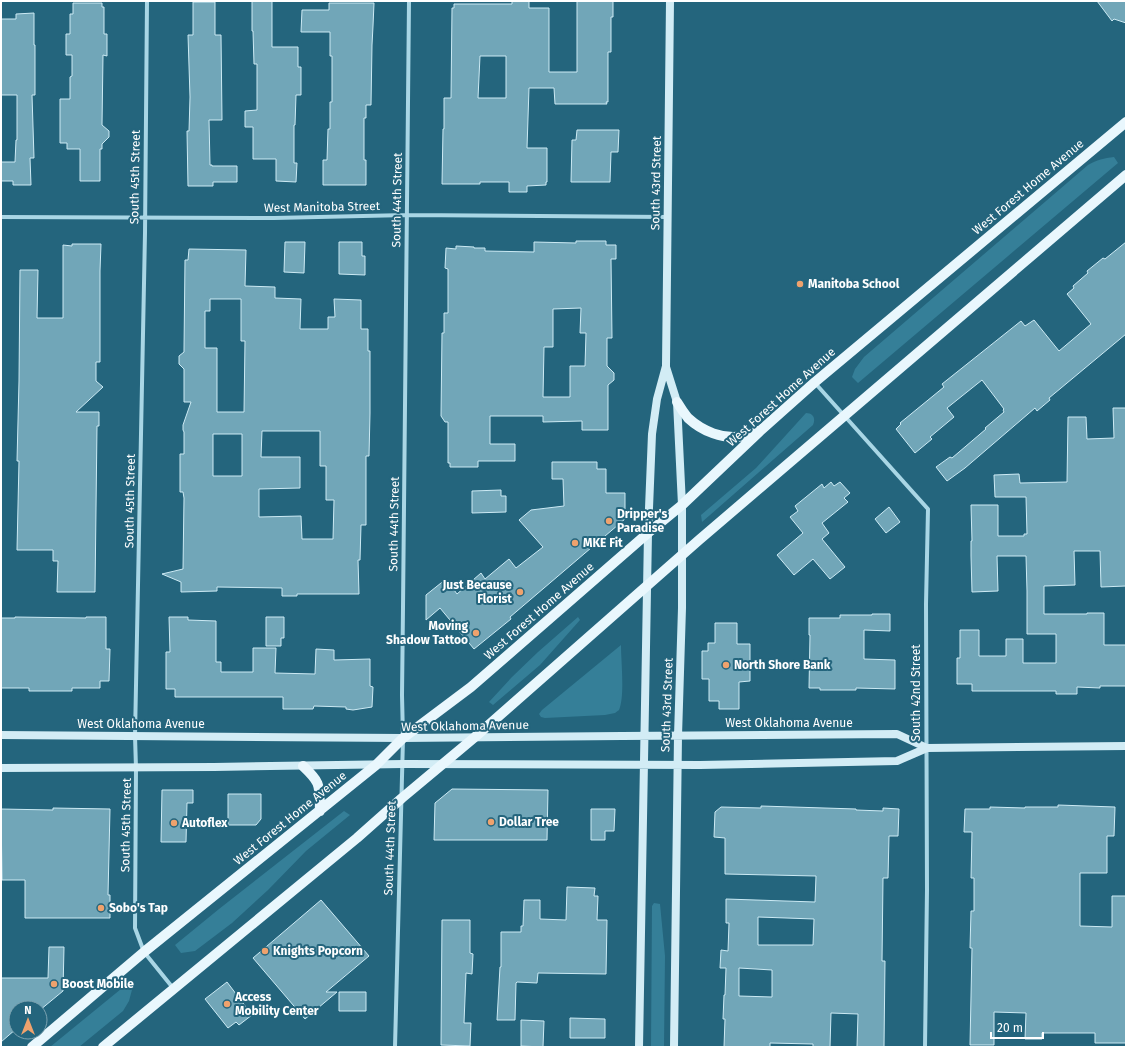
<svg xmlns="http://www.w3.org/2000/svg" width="1127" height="1048" viewBox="0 0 1127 1048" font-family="'Fira Sans',sans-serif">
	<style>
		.green { fill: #357f98 }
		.building { fill: #71a6b8; stroke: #cceaf4; fill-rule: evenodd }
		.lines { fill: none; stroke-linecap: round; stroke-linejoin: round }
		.street { stroke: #a9d6e5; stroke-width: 4 }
		.secondary { stroke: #d2ecf5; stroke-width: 8 }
		.primary { stroke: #e9f7fd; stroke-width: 10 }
		.poi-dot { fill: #efa26d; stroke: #24657d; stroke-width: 1.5 }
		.labels { text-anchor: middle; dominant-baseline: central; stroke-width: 4; stroke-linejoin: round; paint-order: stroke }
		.street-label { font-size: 12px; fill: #fff; stroke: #24657d }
		.poi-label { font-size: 12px; font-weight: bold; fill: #fff; stroke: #24657d; text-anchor: start }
	</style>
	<rect width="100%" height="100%" fill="#24657d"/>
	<path class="green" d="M1114,157L1118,163L858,383L852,377L855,369L864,357L1088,165C1097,160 1104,158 1114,157Z
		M806,413C813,413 816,418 813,425L702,522L701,515L756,468Z
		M578,617L580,620L540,665L493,705L489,702L512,677L538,652Z
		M621,645C621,662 625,696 619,710L615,713L605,715L545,718L541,717L539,714L542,710Z
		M344,811L350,815L306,851L268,890L232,923L195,951L181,953L175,945L219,909Z
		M654,903L660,904L665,956L664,1047H651L652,906Z
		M131,984L133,986L129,1001L123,1011L79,1047H50L121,989Z"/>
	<path class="building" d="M252,1H272V47H298V67H301V95H296L295,125H294V163H297L296,182L276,181V159H253V127H245V111L257,110V64H254L253,31H252Z
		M512,1H529V8H549V72H577V1H613V17H611V52H608V102H606L607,104H555L554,88H529L527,148H547V182H546V185L527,186V192H509V182H480V184H442L443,129H444V98H451L452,8H454V4H512ZM480,56H506V98H478Z
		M1097,1H1126V23L1114,19L1112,21Z
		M193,2H215V35H221L222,120H209L210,165H212V166H237V182H213V186H188L187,131H189L190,97L188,35H193Z
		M73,3H102V7H104V34H107V56L103,55L102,125L109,131V137L102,144V149H100V181H80V149H67V143H60V99H70V77L72,76V55H66V34H70V14H73Z
		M329,3H374L373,26L372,45L371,105H366V118H364V160H366V185H323V160H327L328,129H330V102H332V56H330V32H301L302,10H329Z
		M34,13V45H35V95H32L34,158H30L31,185H13V181H1V162H15L16,140H17V95H1V19H16V14Z
		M577,130H619L618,152H611L610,182H571L572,140H576Z
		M576,241H606V245H616V259H611L612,338H607V366L614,373V380L608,385V430H582V421L543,422V416H490V444H515V461H478V467H450V463H448V422H445L441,416L442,333H444V313H448V269L445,268L446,248L456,249V246L474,247V248H485V251L534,252V242L576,243ZM581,308L580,333H586L585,366H570V397H543L544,347H553V309Z
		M285,242H305L304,273L284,272Z
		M339,242H362V256H365V275L339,274Z
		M1126,242V334L1049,398L1050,400L1037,411L1035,408L965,468L947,481L936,467L950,457L952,458L986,429L985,428L1004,412L1003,410L1004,409L982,380L947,408L954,417L930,437L932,439L915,453L896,429L901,424L900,423L944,387L942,384L1021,321L1025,326L1034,320L1059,351L1091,324L1067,294L1074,288L1073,286L1088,273L1087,271L1103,258L1105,259Z
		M72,244H101L100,271V362H96V381L103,387L76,412H99V426H97L95,592H57L58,561H53V550H17L19,461H17L19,381L20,270H38L37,318H63V245L72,246Z
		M189,249L246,250L245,286L275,287V298L301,299L300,329H328V317H335L334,299L361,300V329H368V351H370V413L369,456H366V525H361L360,560H358L359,594H297V596H282V588L217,587V591L181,592V582L162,574L183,569L184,498L183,492H180V454H184V432L183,430V425L191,402H184V369L179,364V356L184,352V349L185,260H188ZM210,299H241V341H245L244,412H217V348H205V311H210ZM262,431H320V466H326V500H334L333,539H302L301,516L259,517V489L300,488V457H261ZM213,434H242V476H213Z
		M1113,408H1126V586L1101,587L1100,551H1074L1075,585L1044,586V614H1087V613H1104V645H1126V686H1100V688L1077,687V694H1056V691H972V684H957V658H960V630H979V656H1006V639H1023V663H1056V634H1027V591L1026,556H997L998,591L972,592L971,556V541H972L971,505H998V536H1024V534H1027L1026,497H995L994,475L1019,474L1020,483L1067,482L1068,417H1086L1087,439L1114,438Z
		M552,462H597V469H606V493H625V519L510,617L511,619L474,649L440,608L426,620V595L446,579L457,594L481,573L485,579L509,559L516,568L543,547L519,520L531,510L564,506L563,479H552Z
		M831,482L834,486L840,482L850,493L844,498L848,502L822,523L829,533L822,539L845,567L830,579L813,559L794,575L777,555L803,533L790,517L798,511L795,506L822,484L824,488Z
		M501,490V496H506V512L472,513V491Z
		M889,507L900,522L886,533L875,519Z
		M872,614H890V631L864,630V659L895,660V689L856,688V690H820V688H809L810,635H809V618H840V615H872Z
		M15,617L86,618V617H106V649H110L109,681H100V688H72V691H29V688H1V618H15Z
		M169,617H188V620L216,621V662H221V672H253V648H276L275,673L315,674L316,649L334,650V660L370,659V686L373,687L372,707L353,710L346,709V707L314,706L313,709H283V697H175V689H166V652H170Z
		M266,617H284V638H281V646H266Z
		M715,623H737V644H750V681L739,682V709H719V701H709V679H702V651H708V643H715Z
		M452,789L548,790L547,840H434L435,803Z
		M162,790H193V803H187L186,842H161Z
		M228,794H261V819L256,825H228Z
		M1058,805L1115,807L1114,836H1107V873H1080V926L1112,927V896H1126V1043H1095V1033H1042V1039H1025L1026,1013L994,1012V1045H970L972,948H970L971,911H974V878H971L972,832H964L965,809H990V807L1025,808V807H1058Z
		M761,806L856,809V810L883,811V808L899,809L898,836H889L888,878H883L882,961H885L884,1047H857L858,1014L831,1013L830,1047H813V1044L770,1043V1047H724L725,1019H723L724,995H725L726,968H720L721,950L728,951L729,923H726V899L815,902L816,876L725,874V838L714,837L715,812L721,807L761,808ZM758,917L814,919L813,945H758ZM739,968L772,970V997L739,996Z
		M53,808L110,809L108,895H110V918H25V880H2L1,809L53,810Z
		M591,809H615L614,831H605V840H591Z
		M567,887L595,888L594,896H598L597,920H607L606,974L538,973L537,983L517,982L516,983L515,1020H497L500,967H501V932H521V926H523L524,900H540V919L566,920Z
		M321,900L369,956L326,992H337L305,1019L253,958Z
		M442,920H470V953L473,954L472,974L466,973L464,1023H471L470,1046L441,1045Z
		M49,947H64L63,991L40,1010V1008H16V1029L1,1042V978H48Z
		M227,982L252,1015L239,1025L236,1022L228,1028L205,999Z
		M339,992H366V1011H339Z
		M570,1018L605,1019V1038H570Z
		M521,1020L544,1021L543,1047L521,1046Z"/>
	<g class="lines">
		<path class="street" d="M147,1L145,233L135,736L136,768L135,928L144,952L173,988
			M1,217L274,218L407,215L667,217
			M815,383L928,509L926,604L927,889L925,1047
			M395,1047L403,738L402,695L403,608L409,1"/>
		<path class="secondary" d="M666,367L677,402L682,505V608L678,736L674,1047
			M1,735L403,738L622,736L897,734L927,748
			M1,768L214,767L403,764L700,765L897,761L927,748L1126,746
			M639,1047L648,533L652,434L657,399L666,366L670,1"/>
		<path class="primary" d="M677,402C680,407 684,413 688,418C702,431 723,440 743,436C748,435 753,433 758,431
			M303,766C322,784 319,785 320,811
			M32,1047L144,952L376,765L403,738L471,687L648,533L682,505L760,431L815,382L1126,122
			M103,1047L357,838L402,798L475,737L699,540L1126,175"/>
	</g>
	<g class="poi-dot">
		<circle cx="800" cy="284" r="4"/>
		<circle cx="609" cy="521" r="4"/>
		<circle cx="575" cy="543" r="4"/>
		<circle cx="520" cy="592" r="4"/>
		<circle cx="476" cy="633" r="4"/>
		<circle cx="726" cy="665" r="4"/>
		<circle cx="491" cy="822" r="4"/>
		<circle cx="174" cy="823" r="4"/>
		<circle cx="101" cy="908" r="4"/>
		<circle cx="265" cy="951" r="4"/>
		<circle cx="54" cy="984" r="4"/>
		<circle cx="227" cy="1004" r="4"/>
	</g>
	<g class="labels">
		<g class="street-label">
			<text transform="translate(135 177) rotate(-89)">South 45th Street</text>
			<text transform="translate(656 183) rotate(-89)">South 43rd Street</text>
			<text transform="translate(1028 187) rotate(-40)">West Forest Home Avenue</text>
			<text transform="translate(397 200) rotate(-89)">South 44th Street</text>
			<text transform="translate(322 207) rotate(-1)">West Manitoba Street</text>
			<text transform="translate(781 397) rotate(-42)">West Forest Home Avenue</text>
			<text transform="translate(130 501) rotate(-89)">South 45th Street</text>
			<text transform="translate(394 524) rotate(-89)">South 44th Street</text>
			<text transform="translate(539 611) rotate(-41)">West Forest Home Avenue</text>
			<text transform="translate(916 693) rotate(-90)">South 42nd Street</text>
			<text transform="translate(667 705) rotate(-88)">South 43rd Street</text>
			<text x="789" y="723">West Oklahoma Avenue</text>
			<text x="141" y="724">West Oklahoma Avenue</text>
			<text transform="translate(465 726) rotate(-1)">West Oklahoma Avenue</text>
			<text transform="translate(290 818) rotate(-39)">West Forest Home Avenue</text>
			<text transform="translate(126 825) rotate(-89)">South 45th Street</text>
			<text transform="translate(390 848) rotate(-88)">South 44th Street</text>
		</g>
		<g class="poi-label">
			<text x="808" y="284">Manitoba School</text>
			<text x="617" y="514">Dripper's<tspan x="617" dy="14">Paradise</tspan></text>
			<text x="583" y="543">MKE Fit</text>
			<text x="512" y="585" text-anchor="end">Just Because<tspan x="512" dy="14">Florist</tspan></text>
			<text x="468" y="626" text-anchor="end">Moving<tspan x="468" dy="14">Shadow Tattoo</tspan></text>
			<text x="734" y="665">North Shore Bank</text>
			<text x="499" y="822">Dollar Tree</text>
			<text x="182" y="823">Autoflex</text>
			<text x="109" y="908">Sobo's Tap</text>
			<text x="273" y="951">Knights Popcorn</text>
			<text x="62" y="984">Boost Mobile</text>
			<text x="235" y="997">Access<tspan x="235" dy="14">Mobility Center</tspan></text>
		</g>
	</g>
	<rect width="1127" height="1048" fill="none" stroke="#ffffff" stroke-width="4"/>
	<g transform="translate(28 1020)"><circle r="19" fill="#24657d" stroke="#7ca3b1"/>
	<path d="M0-3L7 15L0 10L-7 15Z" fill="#efa26d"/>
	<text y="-6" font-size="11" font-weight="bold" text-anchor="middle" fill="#ffffff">N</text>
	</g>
	<path d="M991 1032v6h52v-6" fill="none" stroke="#ffffff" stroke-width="2"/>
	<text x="997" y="1032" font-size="12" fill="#ffffff" stroke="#24657d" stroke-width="3" paint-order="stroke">20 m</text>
</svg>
